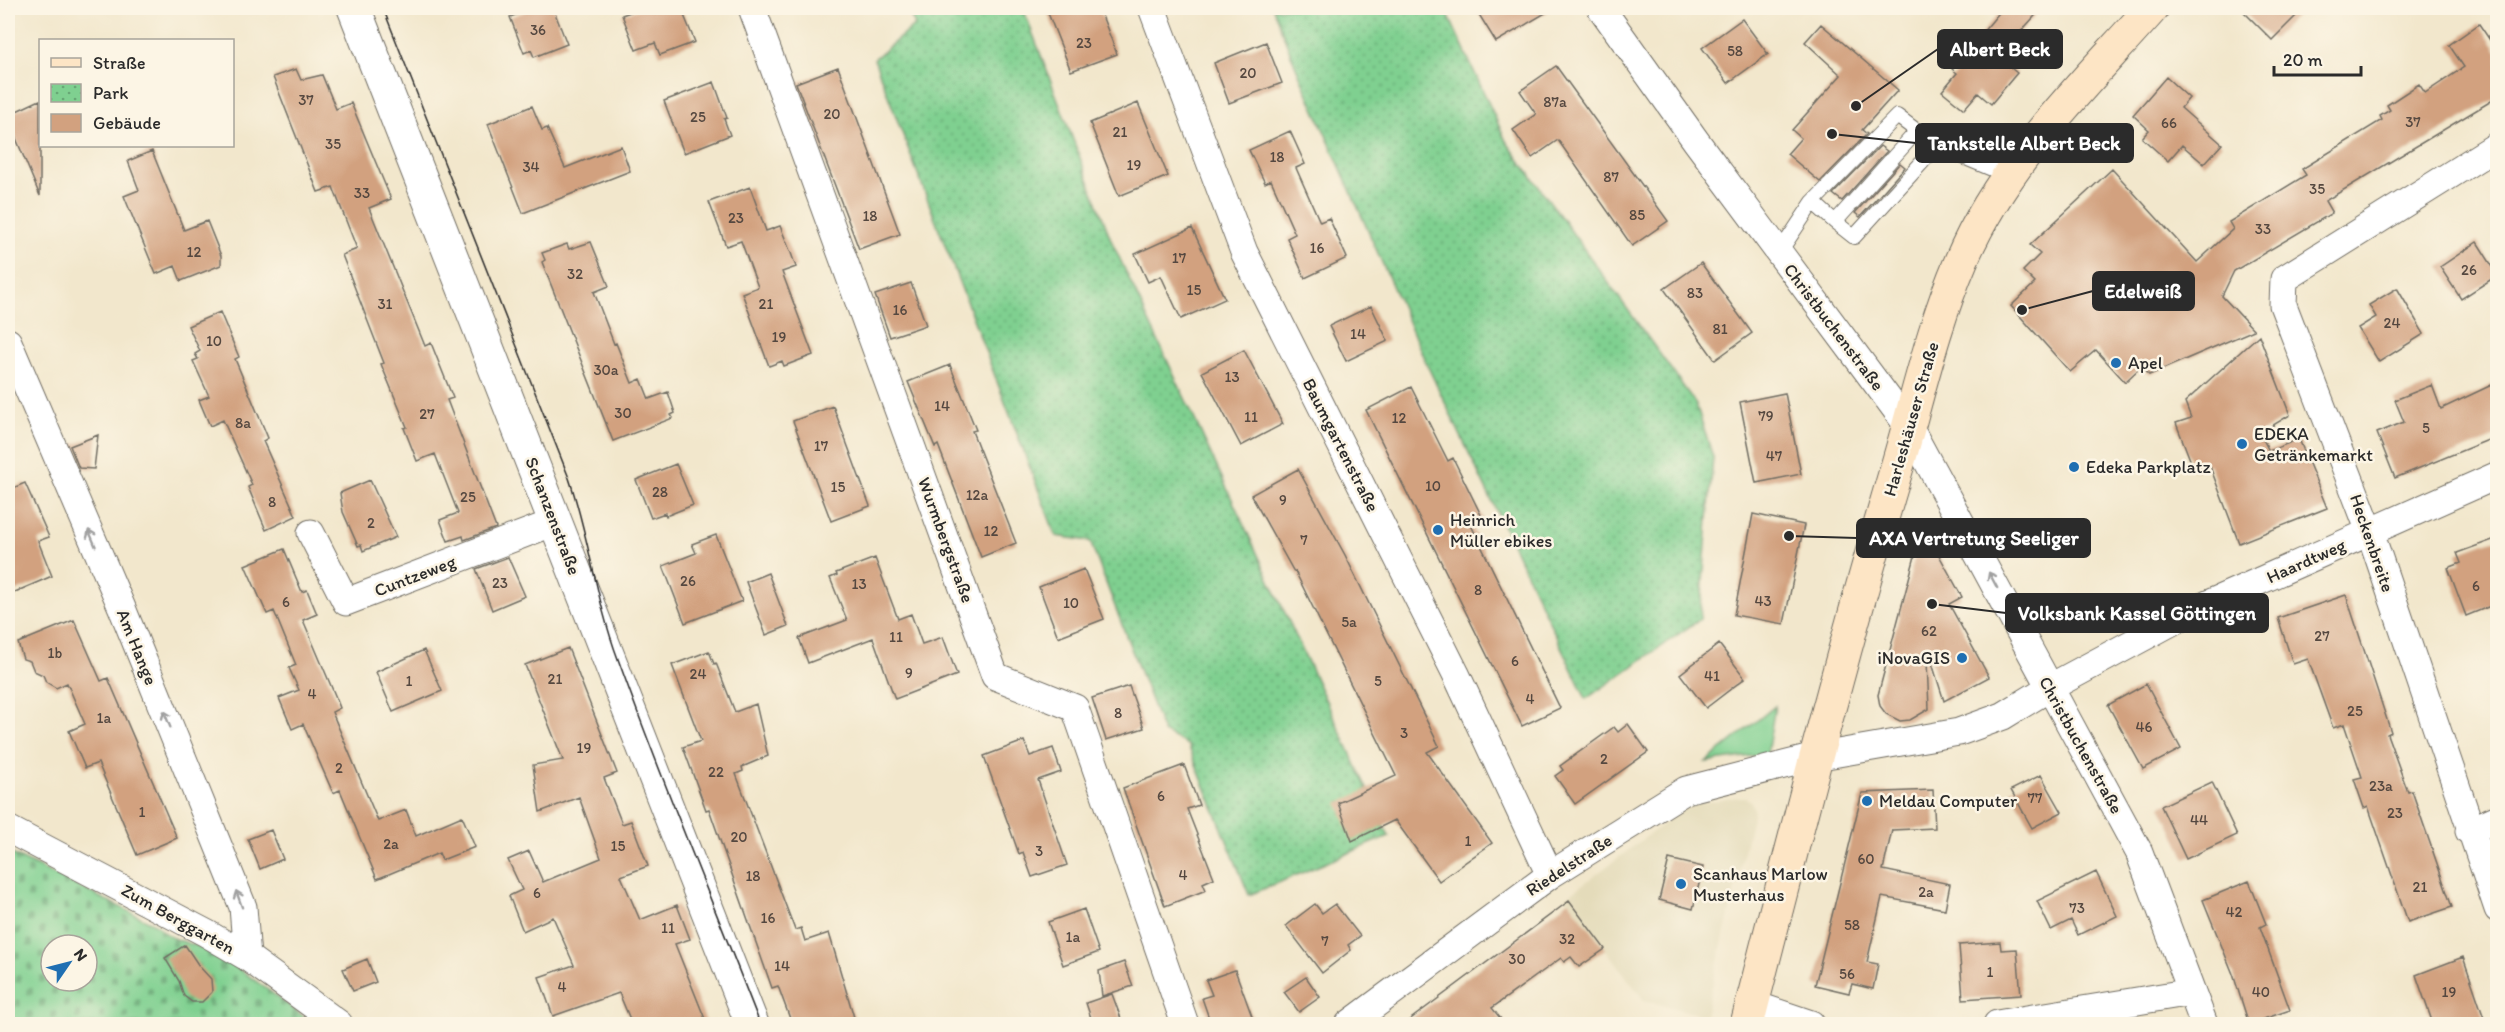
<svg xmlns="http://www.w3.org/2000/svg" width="2505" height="1032" viewBox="0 0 2505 1032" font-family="Itim,sans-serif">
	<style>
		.built { fill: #e4dbba }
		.grass { fill: #7fd090; stroke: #557e5e; stroke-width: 1.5 }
		.cemetery { fill: url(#cemetery-stones); stroke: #557e5e; stroke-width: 1.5; fill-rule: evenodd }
		.park { fill: url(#park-dots); stroke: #557e5e; stroke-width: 1.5 }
		.building { fill: #d2a17f }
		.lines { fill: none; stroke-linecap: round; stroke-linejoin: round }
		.service-casing { stroke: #716d63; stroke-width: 16 }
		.minor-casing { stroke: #716d63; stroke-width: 29 }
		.tertiary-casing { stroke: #716d63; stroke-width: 35 }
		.secondary-casing { stroke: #716d63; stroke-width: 35 }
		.service { stroke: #fff; stroke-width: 14 }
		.minor { stroke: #fff; stroke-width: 27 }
		.tertiary { stroke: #fff; stroke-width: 33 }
		.secondary { stroke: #fde5c5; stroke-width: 33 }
		.tram { stroke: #2b2b2b; stroke-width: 1.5 }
		.oneway { stroke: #a0a0a0 }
		.poi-dot { fill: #1f6fb2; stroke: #fcf5e5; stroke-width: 2 }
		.labels { text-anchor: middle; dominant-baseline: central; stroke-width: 5; stroke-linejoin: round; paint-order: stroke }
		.number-label { font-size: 15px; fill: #554840 }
		.street-label { font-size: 18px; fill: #2b2b2b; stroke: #fcf5e5 }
		.poi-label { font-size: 18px; fill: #2b2b2b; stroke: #fcf5e5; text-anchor: start }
		.leader { fill: none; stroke: #2b2b2b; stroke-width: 2 }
		.callout-dot { fill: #2b2b2b; stroke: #fcf5e5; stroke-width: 2 }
		.callout { fill: #2b2b2b; stroke: #2b2b2b; stroke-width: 2 }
		.callout-label { font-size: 20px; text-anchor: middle; font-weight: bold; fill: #fff }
	</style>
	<defs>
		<pattern id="cemetery-stones" width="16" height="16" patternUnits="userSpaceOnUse" patternTransform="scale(1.5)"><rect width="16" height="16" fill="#7fd090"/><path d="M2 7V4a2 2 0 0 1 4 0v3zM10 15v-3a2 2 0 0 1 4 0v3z" fill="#68a976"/></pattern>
		<pattern id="park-dots" width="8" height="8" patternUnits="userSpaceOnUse" patternTransform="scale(1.5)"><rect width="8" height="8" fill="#7fd090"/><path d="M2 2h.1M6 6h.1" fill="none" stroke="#68a976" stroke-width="1.8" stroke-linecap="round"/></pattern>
	</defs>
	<rect width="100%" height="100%" fill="#fcf5e5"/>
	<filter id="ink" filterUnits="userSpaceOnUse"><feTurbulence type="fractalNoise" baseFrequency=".0167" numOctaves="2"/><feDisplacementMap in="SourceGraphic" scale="12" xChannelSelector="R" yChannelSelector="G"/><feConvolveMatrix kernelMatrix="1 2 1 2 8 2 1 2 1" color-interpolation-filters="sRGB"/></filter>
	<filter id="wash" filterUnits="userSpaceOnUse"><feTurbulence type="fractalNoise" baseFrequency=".008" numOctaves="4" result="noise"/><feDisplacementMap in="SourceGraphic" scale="24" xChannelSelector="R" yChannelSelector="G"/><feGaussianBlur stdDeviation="1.35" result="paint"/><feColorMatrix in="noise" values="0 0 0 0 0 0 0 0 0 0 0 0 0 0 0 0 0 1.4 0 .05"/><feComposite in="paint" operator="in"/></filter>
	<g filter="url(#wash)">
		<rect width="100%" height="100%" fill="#f2e7cc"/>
		<path class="built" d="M1738,797H1745L1751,802L1754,809L1705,1016L1644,1000L1566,897L1682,810L1696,804Z"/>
		<path class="grass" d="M1775,706L1767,754L1706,762Z"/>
		<path class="cemetery" d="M8,852L157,925C174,945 191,940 214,953C249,973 281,1001 314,1024H8ZM51,945H87V981H51Z"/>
		<path class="park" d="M907,8H1023L1112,242L1389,836L1249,895L1188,745L1163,732L1090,541L1056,536L874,59L915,25Z
			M1273,8H1445L1506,141L1696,404L1713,457L1700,619L1586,699L1428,367L1296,67Z"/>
		<g id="blocks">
			<path class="building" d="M534,8H553L567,44L534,57L531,50L524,53L510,17Z
				M641,8H681L695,42L660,55L655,43L636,50L622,15Z
				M1046,8H1099L1117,54L1071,71Z
				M1475,8H1554L1496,42Z
				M2003,8H2042L2007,47L2014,52L2005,63L2017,73L1991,104L1978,93L1964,109L1942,91L1957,73L1952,69Z
				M2240,8H2304L2272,40Z
				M1742,19L1768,54L1728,83L1702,48Z
				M1821,24L1898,90L1862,130L1867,134L1820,182L1787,154L1801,138L1792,130L1841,75L1805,42Z
				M2479,24L2498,52V97L2325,201L2332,213L2234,271L2222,296L2254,330L2149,375L2141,367L2125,382L2096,350L2070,372L2011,306L2035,283L2023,271L2040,254L2030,245L2112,169L2197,262L2233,229L2229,222L2306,175L2302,169L2382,120L2380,116L2390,110L2387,105L2419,84L2425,93L2464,67L2449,45Z
				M1266,42L1282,83L1229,103L1214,63Z
				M1556,66L1668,221L1632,246L1558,140L1532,158L1513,130L1536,114L1520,91Z
				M838,67L900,234L859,249L796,83Z
				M296,69L301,80L322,75L336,109L351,103L391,199L369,208L425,346L431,343L453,398L447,400L496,528L464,540L463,536L448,541L440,520L458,513L435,454L417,461L404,428L407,427L381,364L384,363L342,255L357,249L333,187L318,192L273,77Z
				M2166,77L2189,98L2181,108L2222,144L2204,164L2182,145L2168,161L2142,138L2149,130L2133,115Z
				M714,82L727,118L724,119L730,135L684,153L664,101Z
				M40,100V196L8,119V115Z
				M1138,103L1168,176L1119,196L1090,123Z
				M532,106L542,130L547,128L565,168L621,146L630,171L523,213L488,124Z
				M1290,131L1305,164L1296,168L1320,222L1329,218L1347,258L1305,278L1287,238L1295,234L1271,180L1265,183L1249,150Z
				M1880,146L1887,151L1842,201L1833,194Z
				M152,151L184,230L207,221L221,256V265L181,281L175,266L156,274L124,196L139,190L128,161Z
				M1900,163L1905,167L1860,217L1855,213Z
				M750,187L766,231L780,226L791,253L796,267L782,272L813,355L784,366L782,361L769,366L742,293L758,287L741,241L726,246L709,202Z
				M1192,228L1225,299L1181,319L1161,276L1148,282L1135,254Z
				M591,242L609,286L594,292L614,344L616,343L632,383L641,379L649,399L668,392L675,413L671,415L673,418L613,441L542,262L545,260L542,253L567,244L569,249Z
				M2477,242L2498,275L2461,299L2440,267Z
				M1701,263L1752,333L1715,360L1664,289Z
				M911,283L926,325L890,337L875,295Z
				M2397,288L2424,334L2379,362L2358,328L2376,317L2369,305Z
				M1371,306L1388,341L1346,361L1329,326Z
				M220,312L239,357L235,359L268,438L263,441L296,516L266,530L248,487L252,485L223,420L210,426L199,400L209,396L193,361L198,359L195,354L200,351L188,326Z
				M2259,335L2290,415L2260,433L2269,451L2299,439L2327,508L2239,543L2209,464L2194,470L2176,423L2191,418L2185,402Z
				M1244,350L1283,424L1241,446L1202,372Z
				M950,365L976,430L972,431L1016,543L981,557L938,445L935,447L908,382Z
				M2498,382V436L2395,478L2377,433L2404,422L2395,400L2432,385L2441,409Z
				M1411,387L1448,461L1453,458L1483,519L1471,525L1560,708L1522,726L1366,410Z
				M1785,393L1801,474L1756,483L1740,402Z
				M833,406L870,506L831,521L793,421Z
				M98,435L94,469L79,468L70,446Z
				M676,464L693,505L666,516L665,513L651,518L636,480Z
				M1298,469L1345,555L1439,746L1427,752L1492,843L1439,881L1395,820L1352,841L1338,803L1396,776L1295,571L1294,572L1251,495Z
				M370,480L396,537L363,551L361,545L358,546L343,512L340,493Z
				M25,483L49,537L38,541L52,576L8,595V490Z
				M1753,514L1804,525L1784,624L1734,615Z
				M1923,526L1962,597L1949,604L1989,677L1944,701L1931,660L1927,661L1929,709L1910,720L1900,721L1886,714L1880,706L1878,695Z
				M716,535L742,601L685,623L663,566L696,553L692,544Z
				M2498,538V603L2466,616L2448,568L2461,563L2457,553Z
				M284,549L302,592L307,590L317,614L303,620L337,700L340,708L332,712L378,821L406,810L416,836L462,816L475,847L442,860L439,853L377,879L340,790L333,793L303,724L292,729L279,698L299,690L289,668L296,665L274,611L267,614L245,565Z
				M508,557L525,596L492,610L476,569Z
				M875,558L898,619L911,614L922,644L943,637L957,675L895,699L873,638L808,663L799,638L847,620L830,578L837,575L836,573Z
				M1084,569L1104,619L1058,637L1039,587Z
				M768,573L788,626L766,635L746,582Z
				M2346,595L2391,732L2387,734L2408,792L2412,791L2452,907L2408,922L2368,806L2364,808L2354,779L2362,777L2344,724L2333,728L2308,659L2293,664L2278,618Z
				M74,620L101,681L108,678L177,838L137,855L98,763L85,768L69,731L85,724L67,683L56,688L46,682L43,675L34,671L30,661L23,659L18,643Z
				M1719,644L1745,678L1706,708L1680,674Z
				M568,648L617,773L604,778L622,824L631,821L648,866L621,876L640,920L677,905L690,939L675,944L707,1024H632L619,993L553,1016L539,977L574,965L553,917L523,931L509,896L522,890L508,860L529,851L543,882L601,858L579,797L540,812L533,765L563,760L525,665Z
				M424,650L442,691L393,712L376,672Z
				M709,651L714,664L716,663L735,712L756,704L768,756L742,767L743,771L736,774L795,930L801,928L805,941L829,933L856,1024H792L778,986L772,988L709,809L706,810L683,747L701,741L672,665Z
				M2146,684L2181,749L2143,769L2108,705Z
				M1129,686L1144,728L1106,740L1092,698Z
				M1628,724L1648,752L1575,804L1555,776L1563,770L1560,766L1614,727L1618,732Z
				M1024,741L1030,756L1053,748L1061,772L1038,780L1067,865L1032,877L1023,852L1019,854L984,756Z
				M1184,765L1199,805L1187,809L1214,878L1203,883L1206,890L1165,906L1123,788Z
				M2041,775L2062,812L2032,828L2011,790Z
				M2212,782L2237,835L2186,859L2161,806Z
				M1933,790L1935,828L1892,830L1883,870L1950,884L1945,909L1882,897L1867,962L1878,964L1873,989L1852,984L1849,993L1815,985L1862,793Z
				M271,830L283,859L260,869L248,839Z
				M1669,859L1703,867L1693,909L1659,900Z
				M2096,872L2117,916L2078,935L2071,920L2051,930L2037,901Z
				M2249,881L2266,924L2260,927L2290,1010L2249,1024L2233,974L2203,900Z
				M1569,901L1605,949L1579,967L1571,957L1564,962L1561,958L1492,1008L1505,1024H1404Z
				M1315,904L1322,913L1335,904L1360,936L1348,945L1351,950L1322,973L1286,926Z
				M1084,909L1099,952L1063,965L1048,922Z
				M2000,942L2001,950L2017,949L2021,995L1963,999L1959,945Z
				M185,945L199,966L211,979L212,992L202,1002H192L184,996L179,981L165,958Z
				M2463,957L2486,1024H2433L2416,975Z
				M367,959L376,982L353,991L343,969Z
				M1124,962L1133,986L1102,996L1099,971Z
				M1235,970L1253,1019L1239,1024H1211L1202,998L1212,995L1206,980Z
				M1306,977L1320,997L1299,1012L1284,992Z
				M1112,994L1123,1024H1093L1086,1003Z"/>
		</g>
	</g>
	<g filter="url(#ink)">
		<use href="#blocks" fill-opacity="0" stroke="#716d63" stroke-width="1.5"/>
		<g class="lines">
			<g class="service-casing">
				<path id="service" d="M1813,202L1835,222L1917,131
					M1835,222L1854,237L1937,146
					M1779,253L1813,202L1897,116L1937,146L2009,176"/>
			</g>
			<g class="minor-casing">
				<path id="minor" d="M752,8L995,676L1075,708L1185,1024
					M1152,8L1244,252L1456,674L1550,875
					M1601,8L1696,141L1909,427L2139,852L2204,1024
					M2498,145L2284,279L2283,305L2370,532L2498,909
					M8,342L122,608L243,907L247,957
					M311,533L346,602L555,522
					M8,829L206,933L247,957L339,1024
					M2469,831L2498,818
					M1752,1004L1811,1024
					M1349,1024L1550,875L1686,790L1815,757L1959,732L2003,716L2049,688L2192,611L2498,475
					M1997,1024L2192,992"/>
			</g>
			<g class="tertiary-casing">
				<path id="tertiary" d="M354,8L752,1024"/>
			</g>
			<g class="secondary-casing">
				<path id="secondary" d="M1747,1024C1794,840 1841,656 1895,474C1916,404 1932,328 1961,261C2003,162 2082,87 2152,8"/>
			</g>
			<use href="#service" class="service"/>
			<use href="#minor" class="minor"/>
			<use href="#tertiary" class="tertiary"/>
			<use href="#secondary" class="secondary"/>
			<path class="tram" d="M383,8L569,478C589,537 596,600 618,659C662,782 713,903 760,1024"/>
		</g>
		<defs><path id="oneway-shaft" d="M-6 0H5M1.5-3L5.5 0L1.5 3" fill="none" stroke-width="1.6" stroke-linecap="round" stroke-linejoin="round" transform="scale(1.5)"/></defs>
		<g class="oneway">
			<use href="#oneway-shaft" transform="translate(92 538) rotate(-113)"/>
			<use href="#oneway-shaft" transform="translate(1993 580) rotate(-118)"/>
			<use href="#oneway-shaft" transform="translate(167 719) rotate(-112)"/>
			<use href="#oneway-shaft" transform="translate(239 899) rotate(-110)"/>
		</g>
	</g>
	<g class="poi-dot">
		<circle cx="2116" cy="363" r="6"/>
		<circle cx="2242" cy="444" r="6"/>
		<circle cx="2074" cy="467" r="6"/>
		<circle cx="1438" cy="530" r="6"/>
		<circle cx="1962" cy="658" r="6"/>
		<circle cx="1867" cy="801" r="6"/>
		<circle cx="1681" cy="884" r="6"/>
	</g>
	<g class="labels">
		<g class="number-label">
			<text x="538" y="30">36</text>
			<text x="1084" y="43">23</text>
			<text x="1735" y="51">58</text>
			<text x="1248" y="73">20</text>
			<text x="306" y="100">37</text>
			<text x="1555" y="102">87a</text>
			<text x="832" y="114">20</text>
			<text x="698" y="117">25</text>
			<text x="2413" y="122">37</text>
			<text x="2169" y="123">66</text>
			<text x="1120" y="132">21</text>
			<text x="333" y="144">35</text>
			<text x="1277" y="157">18</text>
			<text x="1134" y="165">19</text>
			<text x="531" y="167">34</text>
			<text x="1611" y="177">87</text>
			<text x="2317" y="189">35</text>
			<text x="362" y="193">33</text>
			<text x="1637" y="215">85</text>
			<text x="870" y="216">18</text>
			<text x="736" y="218">23</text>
			<text x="2263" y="229">33</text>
			<text x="1317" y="248">16</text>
			<text x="194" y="252">12</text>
			<text x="1179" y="258">17</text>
			<text x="2469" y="270">26</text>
			<text x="575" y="274">32</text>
			<text x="1194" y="290">15</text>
			<text x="1695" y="293">83</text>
			<text x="385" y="304">31</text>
			<text x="766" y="304">21</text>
			<text x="900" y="310">16</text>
			<text x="2392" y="323">24</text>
			<text x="1720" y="329">81</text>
			<text x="1358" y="334">14</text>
			<text x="779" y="337">19</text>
			<text x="214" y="341">10</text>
			<text x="606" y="370">30a</text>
			<text x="1232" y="377">13</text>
			<text x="942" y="406">14</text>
			<text x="623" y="413">30</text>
			<text x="427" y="414">27</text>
			<text x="1766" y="416">79</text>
			<text x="1251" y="417">11</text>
			<text x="1399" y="418">12</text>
			<text x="243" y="423">8a</text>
			<text x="2426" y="428">5</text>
			<text x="821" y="446">17</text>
			<text x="1774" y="456">47</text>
			<text x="1433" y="486">10</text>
			<text x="838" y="487">15</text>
			<text x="660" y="492">28</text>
			<text x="977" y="495">12a</text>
			<text x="468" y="497">25</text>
			<text x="1283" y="500">9</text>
			<text x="272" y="502">8</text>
			<text x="371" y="523">2</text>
			<text x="991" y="531">12</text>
			<text x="1304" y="540">7</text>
			<text x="688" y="581">26</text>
			<text x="500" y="583">23</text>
			<text x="859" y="584">13</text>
			<text x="2476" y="586">6</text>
			<text x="1478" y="590">8</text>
			<text x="1763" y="601">43</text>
			<text x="286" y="602">6</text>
			<text x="1071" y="603">10</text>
			<text x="1349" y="622">5a</text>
			<text x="1929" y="631">62</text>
			<text x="2322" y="636">27</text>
			<text x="896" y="637">11</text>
			<text x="55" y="653">1b</text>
			<text x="1515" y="661">6</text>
			<text x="909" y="673">9</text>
			<text x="698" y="674">24</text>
			<text x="1712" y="676">41</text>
			<text x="555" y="679">21</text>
			<text x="409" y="681">1</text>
			<text x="1378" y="681">5</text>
			<text x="312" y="694">4</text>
			<text x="1530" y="699">4</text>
			<text x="2355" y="711">25</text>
			<text x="1118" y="713">8</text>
			<text x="104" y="718">1a</text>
			<text x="2144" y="727">46</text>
			<text x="1404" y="733">3</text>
			<text x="584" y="748">19</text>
			<text x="1604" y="759">2</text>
			<text x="339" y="768">2</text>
			<text x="716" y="772">22</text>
			<text x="2381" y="786">23a</text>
			<text x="1161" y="796">6</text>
			<text x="2035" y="798">77</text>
			<text x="142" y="812">1</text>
			<text x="2395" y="813">23</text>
			<text x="2199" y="820">44</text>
			<text x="739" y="837">20</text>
			<text x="1468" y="841">1</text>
			<text x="391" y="844">2a</text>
			<text x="618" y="846">15</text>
			<text x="1039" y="851">3</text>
			<text x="1866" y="859">60</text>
			<text x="1183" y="875">4</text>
			<text x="753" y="876">18</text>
			<text x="2420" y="887">21</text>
			<text x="1926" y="892">2a</text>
			<text x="537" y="893">6</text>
			<text x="2077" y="908">73</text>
			<text x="2234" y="912">42</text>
			<text x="768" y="918">16</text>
			<text x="1852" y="925">58</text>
			<text x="668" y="928">11</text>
			<text x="1073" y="937">1a</text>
			<text x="1567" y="939">32</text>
			<text x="1325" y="941">7</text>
			<text x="1517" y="959">30</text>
			<text x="782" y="966">14</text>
			<text x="1990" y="972">1</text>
			<text x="1847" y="974">56</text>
			<text x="562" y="987">4</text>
			<text x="2261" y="992">40</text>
			<text x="2449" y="992">19</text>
		</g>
		<g class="street-label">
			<text transform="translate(1834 327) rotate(53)">Christbuchenstraße</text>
			<text transform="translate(1911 419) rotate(-74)">Harleshäuser Straße</text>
			<text transform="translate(1341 445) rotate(63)">Baumgartenstraße</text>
			<text transform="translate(553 516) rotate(69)">Schanzenstraße</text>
			<text transform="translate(946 540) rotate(70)">Wurmbergstraße</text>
			<text transform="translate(2372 543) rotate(71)">Heckenbreite</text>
			<text transform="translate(2306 561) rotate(-24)">Haardtweg</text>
			<text transform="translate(415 576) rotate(-21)">Cuntzeweg</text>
			<text transform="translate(137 647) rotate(68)">Am Hange</text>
			<text transform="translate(2081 745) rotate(61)">Christbuchenstraße</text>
			<text transform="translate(1569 865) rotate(-33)">Riedelstraße</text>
			<text transform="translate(178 919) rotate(29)">Zum Berggarten</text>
		</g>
		<g class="poi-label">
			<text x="2128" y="363">Apel</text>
			<text x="2254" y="434">EDEKA<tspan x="2254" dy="21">Getränkemarkt</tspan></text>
			<text x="2086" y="467">Edeka Parkplatz</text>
			<text x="1450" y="520">Heinrich<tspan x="1450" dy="21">Müller ebikes</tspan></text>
			<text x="1950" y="658" text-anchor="end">iNovaGIS</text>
			<text x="1879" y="801">Meldau Computer</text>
			<text x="1693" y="874">Scanhaus Marlow<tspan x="1693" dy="21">Musterhaus</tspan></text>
		</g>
	</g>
	<path class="leader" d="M1856 106L1938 49M1832 134L1916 143M2022 310L2093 291M1789 536L1857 538M1932 604L2006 613"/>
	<g class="callout-dot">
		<circle cx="1856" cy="106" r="6"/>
		<circle cx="1832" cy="134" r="6"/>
		<circle cx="2022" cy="310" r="6"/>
		<circle cx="1789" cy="536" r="6"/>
		<circle cx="1932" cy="604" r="6"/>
	</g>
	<g class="callout">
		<rect x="1938" y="30" width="124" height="38" rx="6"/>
		<rect x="1916" y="124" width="217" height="38" rx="6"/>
		<rect x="2093" y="272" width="101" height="38" rx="6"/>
		<rect x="1857" y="519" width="233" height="38" rx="6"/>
		<rect x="2006" y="594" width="262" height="38" rx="6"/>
	</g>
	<g class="callout-label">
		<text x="2000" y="56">Albert Beck</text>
		<text x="2024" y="150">Tankstelle Albert Beck</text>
		<text x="2143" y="298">Edelweiß</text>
		<text x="1974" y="545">AXA Vertretung Seeliger</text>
		<text x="2137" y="620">Volksbank Kassel Göttingen</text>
	</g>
	<rect width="2505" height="1032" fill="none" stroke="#fcf5e5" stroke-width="30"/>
	<rect x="39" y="39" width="195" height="108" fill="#fcf5e5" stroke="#a8a49b" stroke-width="1.5"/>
	<rect x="51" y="58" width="30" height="9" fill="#fde5c5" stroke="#a8a49b" stroke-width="1.5"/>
	<text x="93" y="69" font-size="18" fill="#2b2b2b">Straße</text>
	<rect x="51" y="84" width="30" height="18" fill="url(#park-dots)" stroke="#a8a49b" stroke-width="1.5"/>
	<text x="93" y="99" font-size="18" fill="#2b2b2b">Park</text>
	<rect x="51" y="114" width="30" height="18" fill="#d2a17f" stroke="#a8a49b" stroke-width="1.5"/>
	<text x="93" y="129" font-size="18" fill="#2b2b2b">Gebäude</text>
	<g transform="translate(69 963) rotate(55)"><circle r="28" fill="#fcf5e5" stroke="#a8a49b" stroke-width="1.5"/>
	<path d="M0-4.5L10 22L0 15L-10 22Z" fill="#1f6fb2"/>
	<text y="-9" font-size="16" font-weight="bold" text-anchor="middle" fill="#2b2b2b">N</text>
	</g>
	<path d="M2274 66v9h87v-9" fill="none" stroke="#2b2b2b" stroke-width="3"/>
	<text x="2283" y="66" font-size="18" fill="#2b2b2b" stroke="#fcf5e5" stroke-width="4.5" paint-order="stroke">20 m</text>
</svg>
